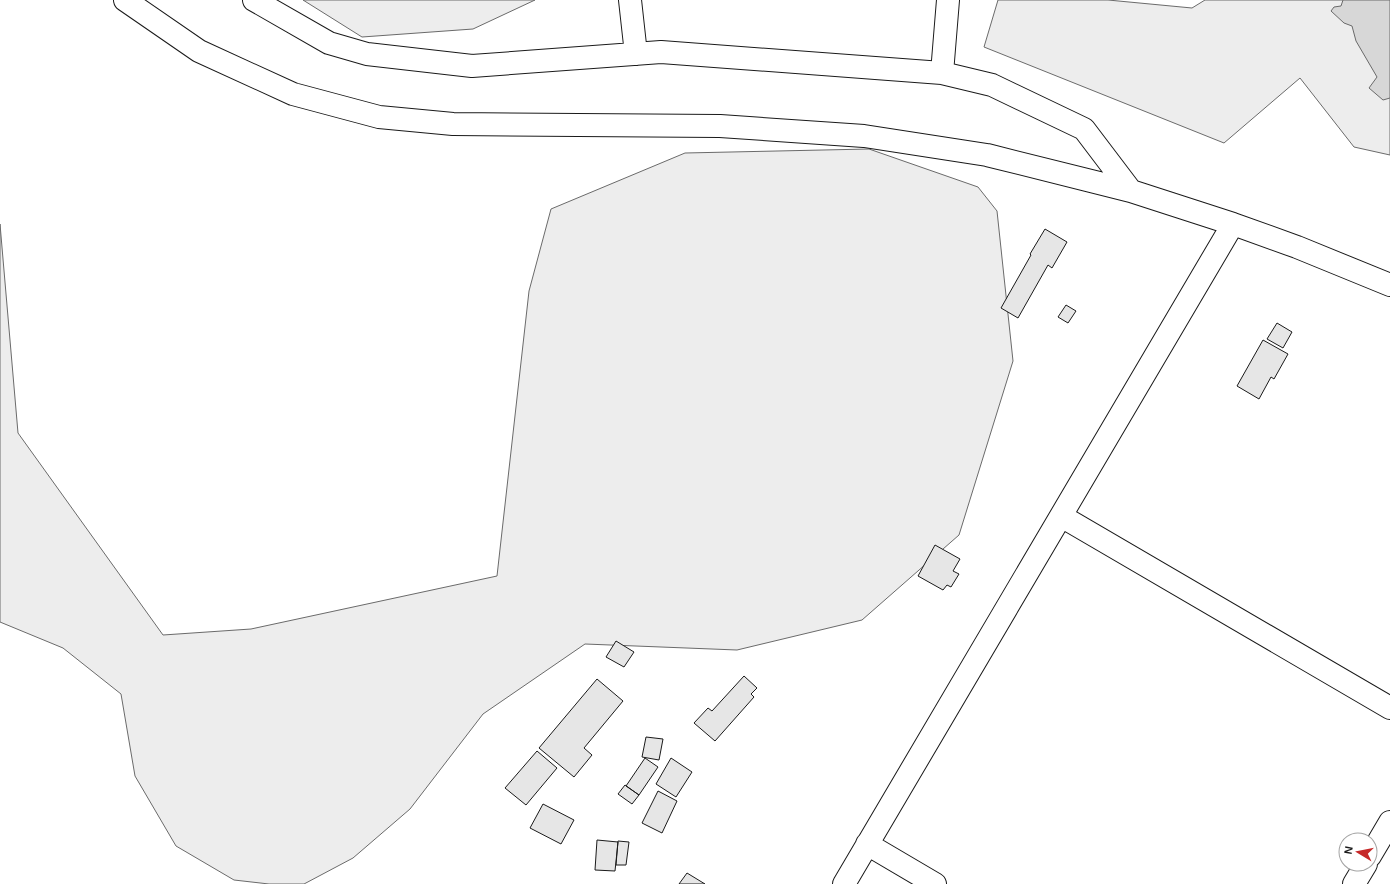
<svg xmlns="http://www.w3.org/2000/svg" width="1390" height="884" viewBox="0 0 1390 884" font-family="Helvetica,sans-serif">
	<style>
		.green { fill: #ededed; stroke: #6a6a6a }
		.water { fill: #d7d7d7; stroke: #6a6a6a }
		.building { fill: #e6e6e6; stroke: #1a1a1a }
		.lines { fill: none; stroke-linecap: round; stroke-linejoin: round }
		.minor-casing { stroke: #1a1a1a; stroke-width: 24 }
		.minor { stroke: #fff; stroke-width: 22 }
	</style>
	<rect width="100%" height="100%" fill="#fff"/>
	<path class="green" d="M303,0H535L473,29L362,37Z
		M998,0H1108L1192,8L1205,0H1390V155L1354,147L1300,78L1224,143L984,47Z
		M869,149L978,187L997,211L1013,361L959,535L862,620L737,650L585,644L483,714L410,809L353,858L304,884H269L234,880L176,846L135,776L121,694L63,648L0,622V224L18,433L163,635L251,629L497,576L529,291L551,209L685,153Z"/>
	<path class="water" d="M1343,0H1390V98L1383,100L1369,88L1377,77L1356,41L1352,26L1344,23L1331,11L1334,7L1341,6Z"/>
	<path class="building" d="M1045,229L1067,242L1052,268L1048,265L1018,318L1001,308L1031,255L1030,254Z
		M1066,305L1076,311L1068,323L1058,317Z
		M1277,323L1292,332L1283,348L1267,339Z
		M1263,340L1288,354L1274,379L1271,377L1259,399L1237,386Z
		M935,545L960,559L953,571L959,574L951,587L947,585L943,590L918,576Z
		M616,641L634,652L624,667L606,657Z
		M744,676L757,688L751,694L754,697L715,741L694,723L708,708L712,711Z
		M597,679L623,701L584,748L592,755L574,777L539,748Z
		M646,737L663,739L659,760L642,757Z
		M537,751L557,768L526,805L505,788Z
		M645,758L658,767L639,795L626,786Z
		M671,758L692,772L676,797L656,784Z
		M625,785L639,795L632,804L618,794Z
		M658,791L677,801L662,833L642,823Z
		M543,804L574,820L561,844L530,828Z
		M597,840L618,842L615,871L595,870Z
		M618,841L629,842L626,865H616Z
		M687,873L705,884H679Z"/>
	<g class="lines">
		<g class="minor-casing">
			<path id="minor" d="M125,0L199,51L293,94L379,117L453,124L720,126L864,136L987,155L1131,191L1233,224L1297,247L1390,285
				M254,0L329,43L367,54L472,66L661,52L942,73L992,85L1084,129L1131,191
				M630,0L636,54
				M942,73L948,0
				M1061,516L1390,708
				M867,844L935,884
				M1370,856L1390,822
				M844,884L1233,224
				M1354,884L1366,864"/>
		</g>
		<use href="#minor" class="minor"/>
	</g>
	<g transform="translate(1358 852) rotate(280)"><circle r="19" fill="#ffffff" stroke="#a3a3a3"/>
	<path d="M0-3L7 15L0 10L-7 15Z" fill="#c62828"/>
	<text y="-6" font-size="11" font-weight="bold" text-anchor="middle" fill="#1a1a1a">N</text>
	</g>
</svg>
